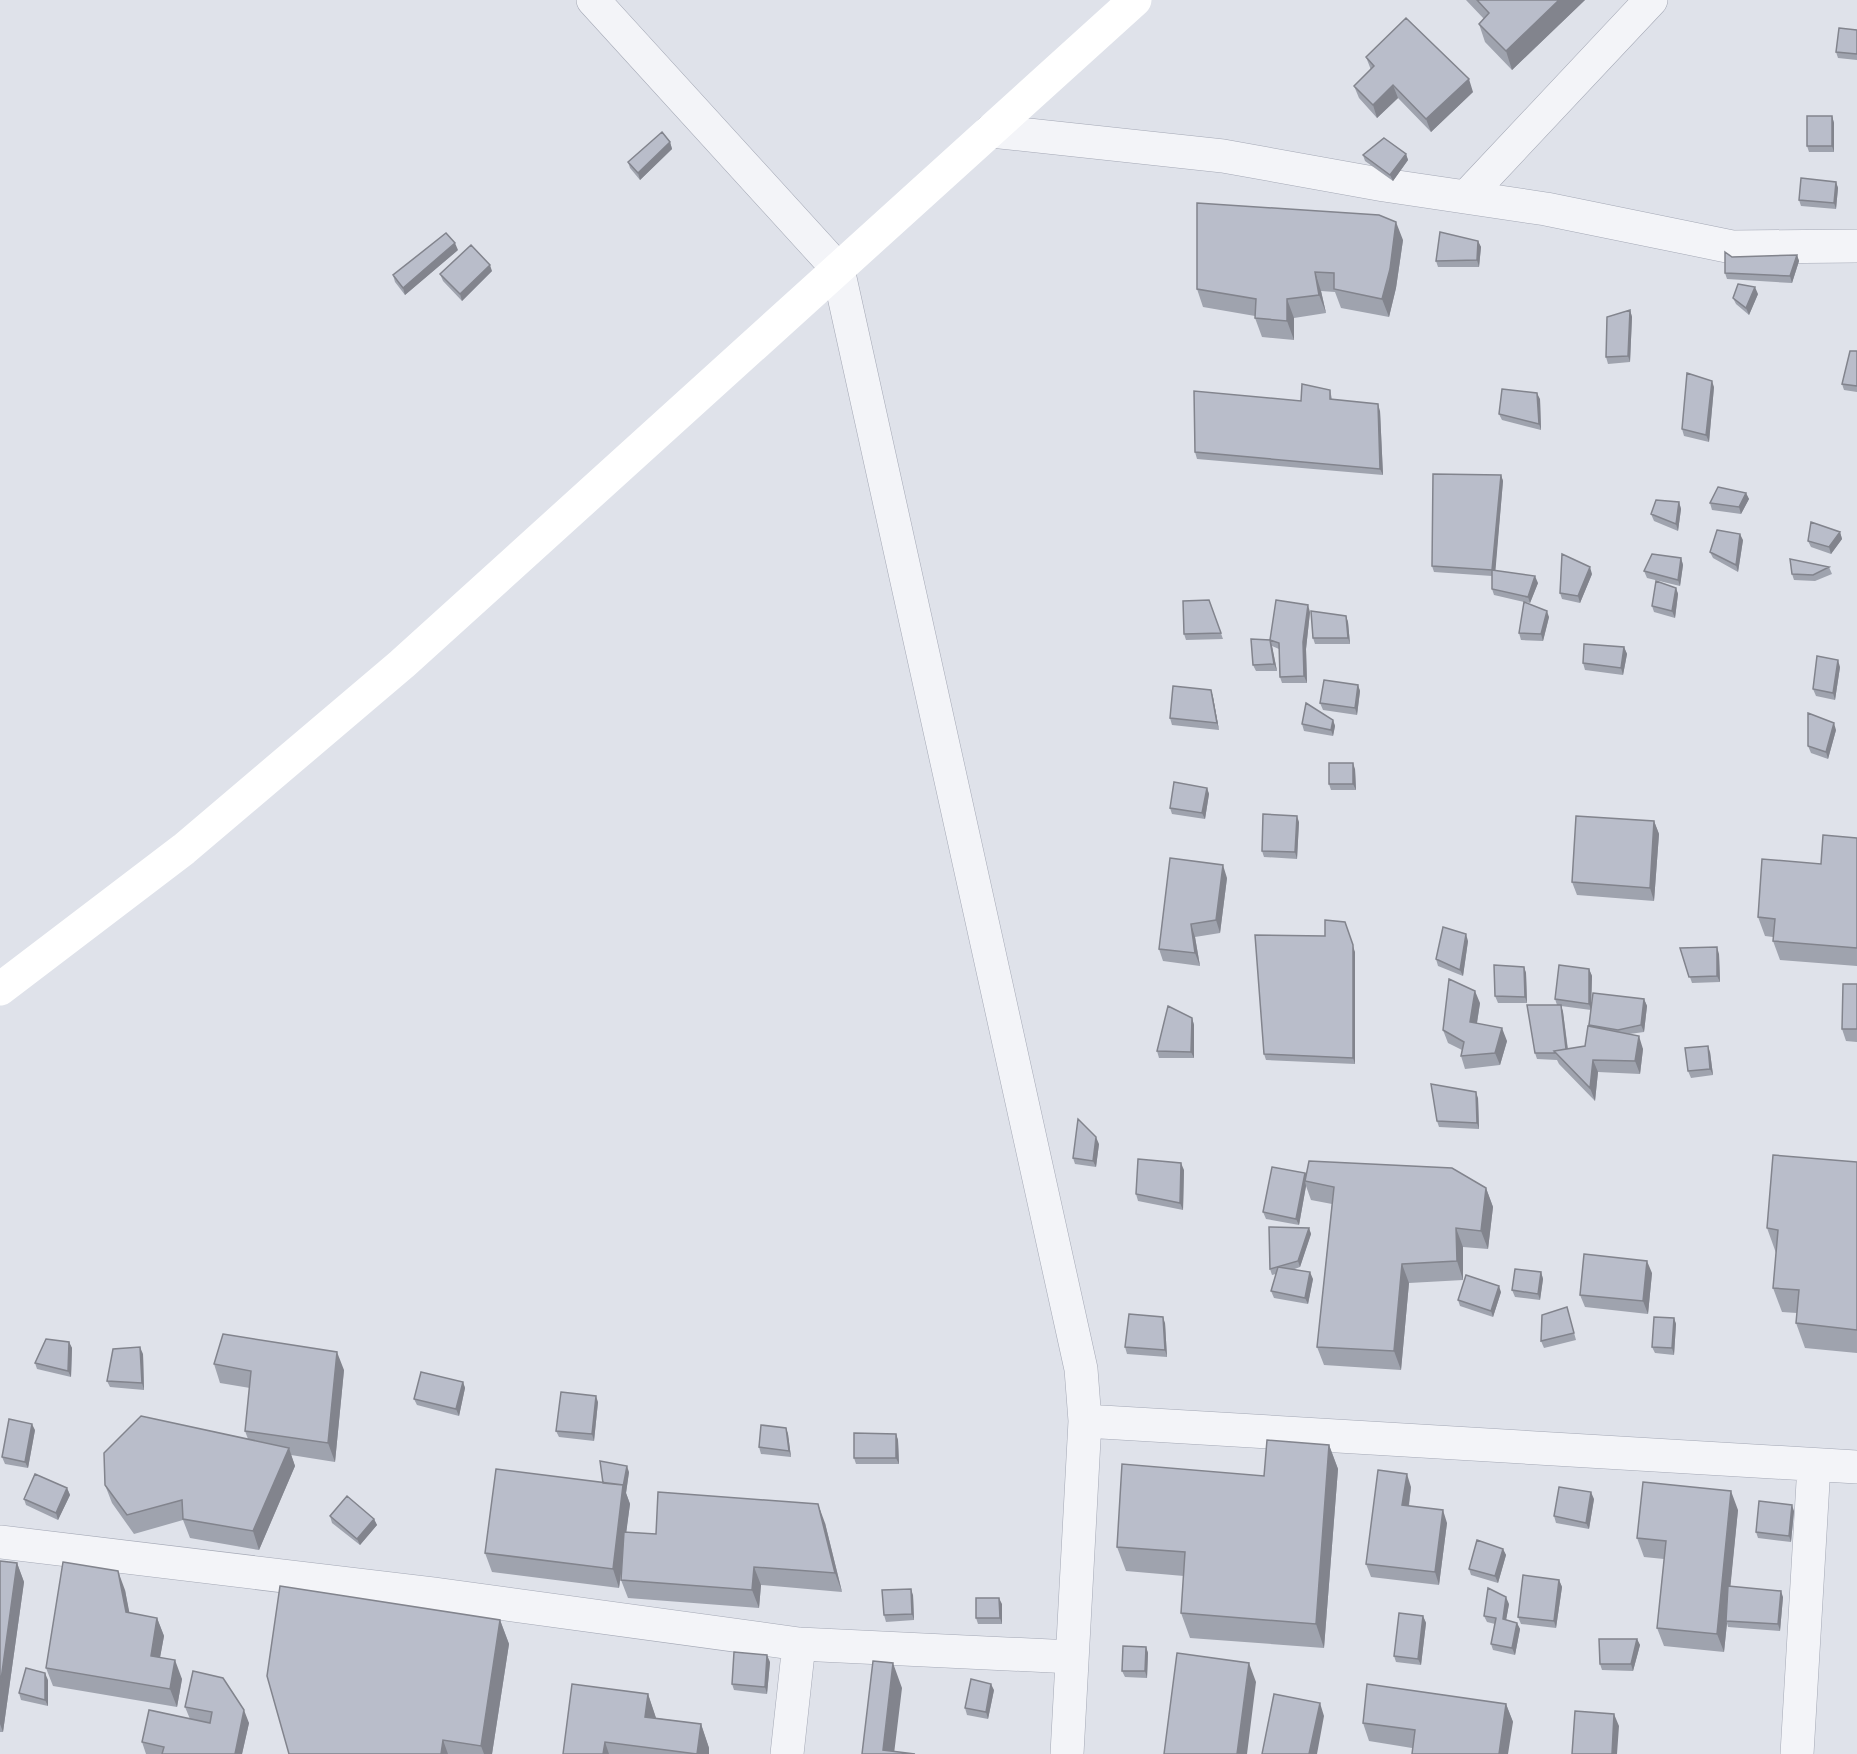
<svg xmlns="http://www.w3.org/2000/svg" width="1857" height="1754" viewBox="0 0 1857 1754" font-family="Overpass,sans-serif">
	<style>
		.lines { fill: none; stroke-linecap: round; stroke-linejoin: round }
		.street-casing { stroke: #a4a8b5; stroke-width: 34 }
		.street { stroke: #f3f4f8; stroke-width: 33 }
		.secondary { stroke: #fff; stroke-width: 33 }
		.wall { fill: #9fa3ae; fill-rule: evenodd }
		.shaded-wall { fill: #82848d }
		.building { fill: #b9bdca; stroke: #82848d; stroke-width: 1.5 }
	</style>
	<rect width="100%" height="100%" fill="#dfe2ea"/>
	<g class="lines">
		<g class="street-casing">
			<path id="street" d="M593,0L838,269L1081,1369L1085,1421L1067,1754
				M991,131L1223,156L1384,185L1546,209L1732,247L1857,246
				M1466,197L1651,0
				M1085,1421L1857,1467
				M0,1542L433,1594L799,1644L1072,1657
				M787,1754L799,1644
				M1797,1754L1814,1465"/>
		</g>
		<use href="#street" class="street"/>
		<path class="secondary" d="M0,989L184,849L402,664L1135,0"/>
	</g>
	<path class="wall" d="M1466,0H1585L1512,70L1485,42L1479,24L1484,19Z
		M1857,30V60L1838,58L1836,52Z
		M1366,57L1473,92L1431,132L1398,98L1377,118L1359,98L1354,86L1371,70Z
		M1832,116L1834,123V152H1809L1807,146Z
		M670,142L672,149L640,180L630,168L628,162Z
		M1406,154L1408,160L1393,181L1365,161L1363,155Z
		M1836,182L1838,188L1836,209L1801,206L1799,200Z
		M1403,240L1396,288L1389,317L1341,308L1335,292L1321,291L1326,313L1294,318V340L1262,337L1255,318V316L1203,307L1197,289Z
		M1478,241L1481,247L1479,267H1438L1436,261Z
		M458,250L405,295L395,282L393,275Z
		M1797,255L1799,261L1792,283L1727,279L1725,273L1732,257Z
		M492,271L462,301L443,281L440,274Z
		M1758,294L1749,315L1736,304L1733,298Z
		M1630,310L1632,317L1630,362L1608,364L1606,357Z
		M1857,351V392L1844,390L1842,384Z
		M1714,387L1709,442L1684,436L1682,429Z
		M1330,390L1332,399L1380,411L1383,475L1197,459L1195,452L1301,401Z
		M1540,399L1541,430L1502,420L1499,414Z
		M1501,475L1503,481L1495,570L1538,583L1530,603L1525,602L1549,617L1543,641L1521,640L1519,633L1524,602L1494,595L1492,589V576L1434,572L1432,566Z
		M1746,493L1749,499L1741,514L1712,510L1710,503Z
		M1679,502L1681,509L1678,531L1654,521L1651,514Z
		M1840,532L1842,539L1831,554L1811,547L1808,541Z
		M1743,540L1738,572L1713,558L1710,552Z
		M1681,558L1683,565L1680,586L1647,578L1644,571Z
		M1829,567L1832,574L1815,581L1794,580L1792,574Z
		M1592,574L1580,603L1562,599L1560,593Z
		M1676,588L1678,594L1675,618L1654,612L1652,606Z
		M1209,600L1223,639L1186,640L1184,634Z
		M1310,612L1306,649L1307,683H1282L1280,677L1279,649L1272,646L1277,671H1256L1253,665L1270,640Z
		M1346,616L1348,622L1350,644H1315L1313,638Z
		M1624,647L1627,654L1623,675L1585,670L1583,663Z
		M1840,667L1835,700L1816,696L1813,689Z
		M1358,685L1360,691L1357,715L1323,710L1320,703Z
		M1211,690L1213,697L1219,730L1172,725L1170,718Z
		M1333,720L1335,726L1333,736L1304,731L1302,724Z
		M1836,730L1828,759L1811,753L1808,746Z
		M1355,769L1356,790H1331L1329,784Z
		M1207,788L1209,794L1205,819L1172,814L1170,808Z
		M1654,821L1659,834L1654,901L1577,895L1572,882Z
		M1299,822L1297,859L1264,857L1262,851Z
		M1857,838V966L1780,960L1773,941V937L1765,936L1758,917L1821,864Z
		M1227,878L1220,933L1195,937L1200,966L1163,961L1159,949Z
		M1325,936L1355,952V1064L1266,1060L1264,1054Z
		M1468,941L1463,976L1438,966L1436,959Z
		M1680,948L1719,954L1720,982L1692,983Z
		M1524,967L1526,973L1527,1003H1498L1495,996Z
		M1589,969L1592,976L1591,1007L1644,999L1647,1006L1644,1032L1629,1034L1643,1049L1640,1074L1598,1072L1595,1101L1559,1064L1557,1060L1537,1059L1535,1053L1557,1005L1555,999ZM1561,1006L1591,1010L1585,1046L1568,1049L1563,1012Z
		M1857,984V1042L1846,1041L1842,1029Z
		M1480,1003L1477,1023L1507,1041L1500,1065L1465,1069L1461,1056L1462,1050L1448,1043L1443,1030Z
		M1192,1018L1194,1025V1058H1159L1157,1051Z
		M1710,1052L1713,1075L1691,1078L1688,1071Z
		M1478,1098L1479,1129L1439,1127L1437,1121Z
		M1099,1144L1096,1167L1075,1164L1073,1158Z
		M1857,1162V1353L1805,1348L1796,1323L1797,1313L1782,1312L1773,1288L1776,1253L1767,1228Z
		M1184,1170L1183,1210L1138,1201L1136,1194Z
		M1305,1173L1306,1175L1486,1188L1493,1207L1488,1249L1463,1247V1280L1409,1283L1401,1370L1324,1365L1317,1347L1332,1204L1311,1200L1306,1186L1299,1225L1266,1219L1263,1212Z
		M1309,1228L1311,1234L1300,1267L1292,1270L1313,1279L1308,1304L1274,1298L1271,1291L1276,1274L1272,1275L1270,1269Z
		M1541,1272L1543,1279L1540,1300L1515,1297L1512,1290Z
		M1652,1273L1648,1314L1585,1307L1580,1295Z
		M1501,1292L1493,1317L1460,1306L1458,1300Z
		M1567,1307L1576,1340L1544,1348L1541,1341Z
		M1674,1318L1676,1324L1674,1355L1655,1353L1652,1347Z
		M1165,1323L1167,1357L1127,1354L1125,1347Z
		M69,1342L72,1348L71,1377L37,1369L35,1363Z
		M143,1354L144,1390L110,1387L107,1381Z
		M214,1364L344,1370L335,1462L291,1455L295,1466L259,1550L190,1538L183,1520L134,1534L112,1503L105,1485L248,1439L245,1431L250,1388L220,1383Z
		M463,1382L465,1388L459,1416L417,1405L414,1399Z
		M598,1402L594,1441L559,1437L556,1431Z
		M786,1428L788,1434L791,1457L761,1454L759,1447Z
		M35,1430L28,1468L5,1464L2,1457Z
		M896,1434L898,1440L899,1464H856L854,1458Z
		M1329,1445L1338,1469L1324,1648L1190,1638L1181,1613L1184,1576L1126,1571L1117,1547Z
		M629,1472L626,1493L630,1504L626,1532L656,1534L825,1523L842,1592L761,1585L759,1608L628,1598L621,1580L622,1566L619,1588L492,1572L485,1553L603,1483Z
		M1411,1487L1409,1506L1447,1523L1439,1585L1371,1577L1366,1564Z
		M67,1488L70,1495L58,1520L26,1505L24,1499Z
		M1594,1499L1589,1529L1556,1523L1554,1516Z
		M1738,1510L1730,1587L1783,1597L1780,1631L1728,1627L1727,1623L1724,1652L1664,1646L1657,1628L1664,1559L1644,1557L1637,1538Z
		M1794,1511L1791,1542L1758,1538L1756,1532Z
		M330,1516L374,1519L377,1525L360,1545L332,1523Z
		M1503,1549L1506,1555L1498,1583L1471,1575L1469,1569Z
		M0,1561L17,1563L24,1582L3,1732H0Z
		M1559,1580L1562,1587L1556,1628L1521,1624L1518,1617Z
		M125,1590L129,1613L157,1618L164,1636L160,1657L182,1679L177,1707L53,1686L46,1668Z
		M913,1595L914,1620L886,1622L884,1615Z
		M1002,1604V1624H978L976,1618Z
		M1509,1604L1506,1620L1517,1623L1520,1629L1515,1655L1493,1650L1491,1644L1495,1624L1487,1622L1484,1616Z
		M1423,1616L1426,1623L1421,1665L1396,1662L1394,1656Z
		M500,1620L509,1644L492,1754H289Z
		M1637,1639L1640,1645L1633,1671L1602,1670L1600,1664Z
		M1146,1647L1148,1653L1147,1678L1125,1677L1122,1671Z
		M770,1662L767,1694L734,1690L732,1684Z
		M193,1671L249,1723L242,1754H146L142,1742L190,1719L185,1707Z
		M48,1680V1706L21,1700L19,1693Z
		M994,1690L988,1719L967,1715L965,1708Z
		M648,1694L656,1718L701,1724L709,1748V1754H563Z
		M1506,1704L1513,1722L1412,1748L1369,1741L1363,1723Z"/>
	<path class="shaded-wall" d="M1559,0H1585L1512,70L1506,51Z
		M1469,79L1473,92L1431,132L1426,119Z
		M1393,85L1398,98L1377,118L1373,105Z
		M1832,116L1834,123V152L1832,146Z
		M670,142L672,149L640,180L638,173Z
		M1406,154L1408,160L1393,181L1390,175Z
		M1836,182L1838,188L1836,209L1834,203Z
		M1396,222L1403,240L1396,288L1389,317L1382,299Z
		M1478,241L1481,247L1479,267L1477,260Z
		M455,243L458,250L405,295L403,288Z
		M1797,255L1799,261L1792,283L1790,276Z
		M490,265L492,271L462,301L460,294Z
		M1315,272L1321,291L1326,313L1319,295Z
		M1755,287L1758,294L1749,315L1746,308Z
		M1287,299L1294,318V340L1287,321Z
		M1630,310L1632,317L1630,362L1628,356Z
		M1712,381L1714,387L1709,442L1706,435Z
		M1537,393L1540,399L1541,430L1539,424Z
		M1378,404L1380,411L1383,475L1380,469Z
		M1501,475L1503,481L1495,576L1492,570Z
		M1746,493L1749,499L1741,514L1739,507Z
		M1679,502L1681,509L1678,531L1676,524Z
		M1840,532L1842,539L1831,554L1829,547Z
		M1740,534L1743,540L1738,572L1736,565Z
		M1681,558L1683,565L1680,586L1678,580Z
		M1590,567L1592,574L1580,603L1578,596Z
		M1535,576L1538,583L1530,603L1528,597Z
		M1676,588L1678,594L1675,618L1672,611Z
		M1308,605L1310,612L1306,649L1307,683L1304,676L1303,642Z
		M1547,611L1549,617L1543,641L1541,634Z
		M1346,616L1348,622L1350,644L1348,638Z
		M1270,640L1272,646L1277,671L1274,664Z
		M1624,647L1627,654L1623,675L1621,668Z
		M1838,660L1840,667L1835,700L1833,693Z
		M1358,685L1360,691L1357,715L1355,708Z
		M1211,690L1213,697L1219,730L1217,723Z
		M1333,720L1335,726L1333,736L1331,730Z
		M1834,723L1836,730L1828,759L1826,752Z
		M1353,763L1355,769L1356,790L1353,784Z
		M1207,788L1209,794L1205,819L1202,813Z
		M1297,816L1299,822L1297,859L1295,852Z
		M1654,821L1659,834L1654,901L1650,888Z
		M1223,865L1227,878L1220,933L1216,920Z
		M1345,922L1355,952V1064L1353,1058Z
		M1191,924L1195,937L1200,966L1195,953Z
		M1466,934L1468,941L1463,976L1460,970Z
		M1717,947L1719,954L1720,982L1717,976Z
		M1524,967L1526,973L1527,1003L1525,997Z
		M1589,969L1592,976L1591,1010L1589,1004Z
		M1475,991L1480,1003L1475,1035L1470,1022Z
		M1644,999L1647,1006L1644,1032L1641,1025Z
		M1561,1005L1563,1012L1569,1060L1567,1053Z
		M1192,1018L1194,1025V1058L1191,1052Z
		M1502,1028L1507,1041L1500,1065L1495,1053Z
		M1639,1036L1643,1049L1640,1074L1635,1061Z
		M1708,1046L1710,1052L1713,1075L1710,1069Z
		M1593,1060L1598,1072L1595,1101L1590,1088Z
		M1476,1092L1478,1098L1479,1129L1477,1123Z
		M1096,1137L1099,1144L1096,1167L1093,1161Z
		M1181,1163L1184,1170L1183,1210L1180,1203Z
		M1305,1173L1308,1180L1305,1181L1306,1186L1299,1225L1296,1219Z
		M1486,1188L1493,1207L1488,1249L1481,1231Z
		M1309,1228L1311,1234L1300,1267L1298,1261Z
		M1456,1228L1463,1247V1280L1457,1261Z
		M1647,1261L1652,1273L1648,1314L1643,1301Z
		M1402,1264L1409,1283L1401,1370L1394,1351Z
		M1310,1272L1313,1279L1308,1304L1305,1298Z
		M1541,1272L1543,1279L1540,1300L1538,1294Z
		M1499,1286L1501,1292L1493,1317L1491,1311Z
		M1163,1317L1165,1323L1167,1357L1165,1350Z
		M1674,1318L1676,1324L1674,1355L1672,1348Z
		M69,1342L72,1348L71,1377L68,1371Z
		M140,1347L143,1354L144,1390L142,1383Z
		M337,1352L344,1370L335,1462L328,1443Z
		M463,1382L465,1388L459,1416L456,1409Z
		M596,1396L598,1402L594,1441L592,1434Z
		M32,1424L35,1430L28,1468L25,1462Z
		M786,1428L788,1434L791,1457L789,1451Z
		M896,1434L898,1440L899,1464L896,1458Z
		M1329,1445L1338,1469L1324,1648L1316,1624Z
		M289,1448L295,1466L259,1550L253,1531Z
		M627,1466L629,1472L626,1493L630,1504L619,1588L613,1569L623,1485Z
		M1407,1474L1411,1487L1407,1518L1402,1505Z
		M67,1488L70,1495L58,1520L56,1513Z
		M1731,1491L1738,1510L1727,1621H1726L1727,1623L1724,1652L1717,1634Z
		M1591,1492L1594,1499L1589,1529L1586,1523Z
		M818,1504L825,1523L842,1592L835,1573Z
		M1792,1505L1794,1511L1791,1542L1789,1536Z
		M1443,1510L1447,1523L1439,1585L1435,1572Z
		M374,1519L377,1525L360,1545L357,1539Z
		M1503,1549L1506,1555L1498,1583L1495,1576Z
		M17,1563L24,1582L3,1732L0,1724V1687Z
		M754,1567L761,1585L759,1608L752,1590Z
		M118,1571L125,1590L133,1631L126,1612Z
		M1559,1580L1562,1587L1556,1628L1554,1621Z
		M911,1589L913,1595L914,1620L912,1614Z
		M1781,1591L1783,1597L1780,1631L1778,1624Z
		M1506,1597L1509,1604L1505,1626L1503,1619Z
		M999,1598L1002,1604V1624L1000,1618Z
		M1423,1616L1426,1623L1421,1665L1418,1659Z
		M157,1618L164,1636L157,1674L151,1656Z
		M500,1620L509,1644L492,1754H484L481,1746Z
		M1517,1623L1520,1629L1515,1655L1512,1648Z
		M1637,1639L1640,1645L1633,1671L1631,1664Z
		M1146,1647L1148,1653L1147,1678L1145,1671Z
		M767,1655L770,1662L767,1694L765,1687Z
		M175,1660L182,1679L177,1707L170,1689Z
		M893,1663L902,1688L894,1754L883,1750Z
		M1249,1663L1256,1682L1247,1754H1237Z
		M45,1673L48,1680V1706L45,1700Z
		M991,1684L994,1690L988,1719L986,1712Z
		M648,1694L656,1718L645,1717Z
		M1320,1703L1324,1716L1317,1754H1309Z
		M1506,1704L1513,1722L1508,1754H1499Z
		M244,1710L249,1723L242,1754H235Z
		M1614,1714L1619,1726L1617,1754H1612Z
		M701,1724L709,1748V1754H697Z
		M443,1740L448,1754H441Z
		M605,1742L609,1754H603Z"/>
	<path class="building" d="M1477,0H1559L1506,51L1479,24L1489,13Z
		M1406,18L1469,79L1426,119L1393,85L1373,105L1354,86L1374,66L1366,57Z
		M1839,28L1857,30V54L1836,52Z
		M1807,116H1832V146H1807Z
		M662,132L670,142L638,173L628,162Z
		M1384,138L1406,154L1390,175L1363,155Z
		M1801,178L1836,182L1834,203L1799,200Z
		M1197,203L1379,215L1396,222L1390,269L1382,299L1334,289V273L1315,272L1319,295L1287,299V321L1255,318L1256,299L1197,289Z
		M1440,232L1478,241L1477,260L1436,261Z
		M446,233L455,243L403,288L393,275Z
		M471,245L490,265L460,294L440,274Z
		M1725,252L1732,257L1797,255L1790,276L1725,273Z
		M1738,284L1755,287L1746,308L1733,298Z
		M1630,310L1628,356L1606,357L1607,317Z
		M1850,351H1857V386L1842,384Z
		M1687,373L1712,381L1706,435L1682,429Z
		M1302,384L1330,390V399L1378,404L1380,469L1195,452L1194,391L1301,401Z
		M1502,389L1537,393L1539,424L1499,414Z
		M1433,474L1501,475L1492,570L1432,566Z
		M1718,487L1746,493L1739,507L1710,503Z
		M1656,500L1679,502L1676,524L1651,514Z
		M1811,522L1840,532L1829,547L1808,541Z
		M1717,530L1740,534L1736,565L1710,552Z
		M1562,554L1590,567L1578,596L1560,593Z
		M1652,554L1681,558L1678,580L1644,571Z
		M1790,559L1829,567L1813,575L1792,574Z
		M1492,570L1535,576L1528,597L1492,589Z
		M1656,581L1676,588L1672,611L1652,606Z
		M1209,600L1221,633L1184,634L1183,601Z
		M1276,600L1308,605L1303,642L1304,676L1280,677L1279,643L1270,640Z
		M1524,602L1547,611L1541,634L1519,633Z
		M1311,611L1346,616L1348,638H1313Z
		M1251,639L1270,640L1274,664L1253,665Z
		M1584,644L1624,647L1621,668L1583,663Z
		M1817,656L1838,660L1833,693L1813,689Z
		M1324,680L1358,685L1355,708L1320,703Z
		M1173,686L1211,690L1217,723L1170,718Z
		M1306,703L1333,720L1331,730L1302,724Z
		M1808,713L1834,723L1826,752L1808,746Z
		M1329,763H1353V784H1329Z
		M1174,782L1207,788L1202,813L1170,808Z
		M1263,814L1297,816L1295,852L1262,851Z
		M1576,816L1654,821L1650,888L1572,882Z
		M1823,835L1857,838V948L1773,941L1775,919L1758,917L1762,859L1821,864Z
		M1170,858L1223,865L1216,920L1191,924L1195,953L1159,949Z
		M1325,920L1345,922L1353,945V1058L1264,1054L1255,935L1325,936Z
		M1443,927L1466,934L1460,970L1436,959Z
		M1717,947V976L1689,977L1680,948Z
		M1494,965L1524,967L1525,997L1495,996Z
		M1559,965L1589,969V1004L1555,999Z
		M1449,979L1475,991L1470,1022L1502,1028L1495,1053L1461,1056L1464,1042L1443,1030Z
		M1843,984H1857V1029H1842Z
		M1593,993L1644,999L1641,1025L1618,1030L1589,1025Z
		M1527,1005H1561L1566,1049L1554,1051L1555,1053H1535Z
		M1168,1006L1192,1018L1191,1052L1157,1051Z
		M1588,1026L1639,1036L1635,1061L1593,1060L1590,1088L1554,1051L1585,1046Z
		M1708,1046L1710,1069L1688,1071L1685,1048Z
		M1431,1084L1476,1092L1477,1123L1437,1121Z
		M1078,1119L1096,1137L1093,1161L1073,1158Z
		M1773,1155L1857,1162V1330L1796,1323L1799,1290L1773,1288L1778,1230L1767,1228Z
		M1138,1159L1181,1163L1180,1203L1136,1194Z
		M1309,1161L1452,1168L1486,1188L1481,1231L1456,1228L1457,1261L1402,1264L1394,1351L1317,1347L1334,1187L1305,1181Z
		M1272,1167L1305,1173L1296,1219L1263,1212Z
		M1269,1227L1309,1228L1298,1261L1270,1269Z
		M1584,1254L1647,1261L1643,1301L1580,1295Z
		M1278,1267L1310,1272L1305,1298L1271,1291Z
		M1515,1269L1541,1272L1538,1294L1512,1290Z
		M1466,1275L1499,1286L1491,1311L1458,1300Z
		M1567,1307L1574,1333L1541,1341L1542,1315Z
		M1129,1314L1163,1317L1165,1350L1125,1347Z
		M1654,1317L1674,1318L1672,1348L1652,1347Z
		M223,1334L337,1352L328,1443L245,1431L251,1371L214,1364Z
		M46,1339L69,1342L68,1371L35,1363Z
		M140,1347L142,1383L107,1381L113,1349Z
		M421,1372L463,1382L456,1409L414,1399Z
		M561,1392L596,1396L592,1434L556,1431Z
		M141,1416L289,1448L253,1531L183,1519L182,1500L127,1515L105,1485L104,1453Z
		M9,1419L32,1424L25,1462L2,1457Z
		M761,1425L786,1428L789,1451L759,1447Z
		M854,1433L896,1434V1458H854Z
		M1267,1440L1329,1445L1316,1624L1181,1613L1185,1552L1117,1547L1122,1464L1264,1476Z
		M600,1461L627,1466L623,1487V1485L603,1483Z
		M496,1469L623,1485L613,1569L485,1553Z
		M1378,1470L1407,1474L1402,1505L1443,1510L1435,1572L1366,1564Z
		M35,1474L67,1488L56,1513L24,1499Z
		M1643,1482L1731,1491L1717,1634L1657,1628L1666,1541L1637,1538Z
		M1559,1487L1591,1492L1586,1523L1554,1516Z
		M658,1492L818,1504L835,1573L754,1567L752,1590L621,1580L624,1532L656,1534Z
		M347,1496L374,1519L357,1539L330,1516Z
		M1759,1501L1792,1505L1789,1536L1756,1532Z
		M1477,1540L1503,1549L1495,1576L1469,1569Z
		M0,1561L17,1563L0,1687Z
		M63,1562L118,1571L126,1612L157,1618L151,1656L175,1660L170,1689L46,1668Z
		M1523,1575L1559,1580L1554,1621L1518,1617Z
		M280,1586L500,1620L481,1746L443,1740L441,1754H289L267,1676Z
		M1728,1586L1781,1591L1778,1624L1726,1621Z
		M1488,1588L1506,1597L1503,1619L1517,1623L1512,1648L1491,1644L1496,1618L1484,1616Z
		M911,1589L912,1614L884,1615L882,1590Z
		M976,1598H999L1000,1618H976Z
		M1399,1613L1423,1616L1418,1659L1394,1656Z
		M1599,1639H1637L1631,1664H1600Z
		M1123,1646L1146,1647L1145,1671H1122Z
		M734,1652L767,1655L765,1687L732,1684Z
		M1177,1653L1249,1663L1237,1754H1164Z
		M873,1661L893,1663L883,1750L915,1754H862Z
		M26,1668L45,1673V1700L19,1693Z
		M193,1671L223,1678L244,1710L235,1754H162L164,1747L142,1742L149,1710L210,1723L212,1712L185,1707Z
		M971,1679L991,1684L986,1712L965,1708Z
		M572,1684L648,1694L645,1717L701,1724L697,1754L605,1742L603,1754H563Z
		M1367,1684L1506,1704L1499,1754H1412L1415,1730L1363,1723Z
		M1274,1694L1320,1703L1309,1754H1262Z
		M1575,1711L1614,1714L1612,1754H1572Z"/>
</svg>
